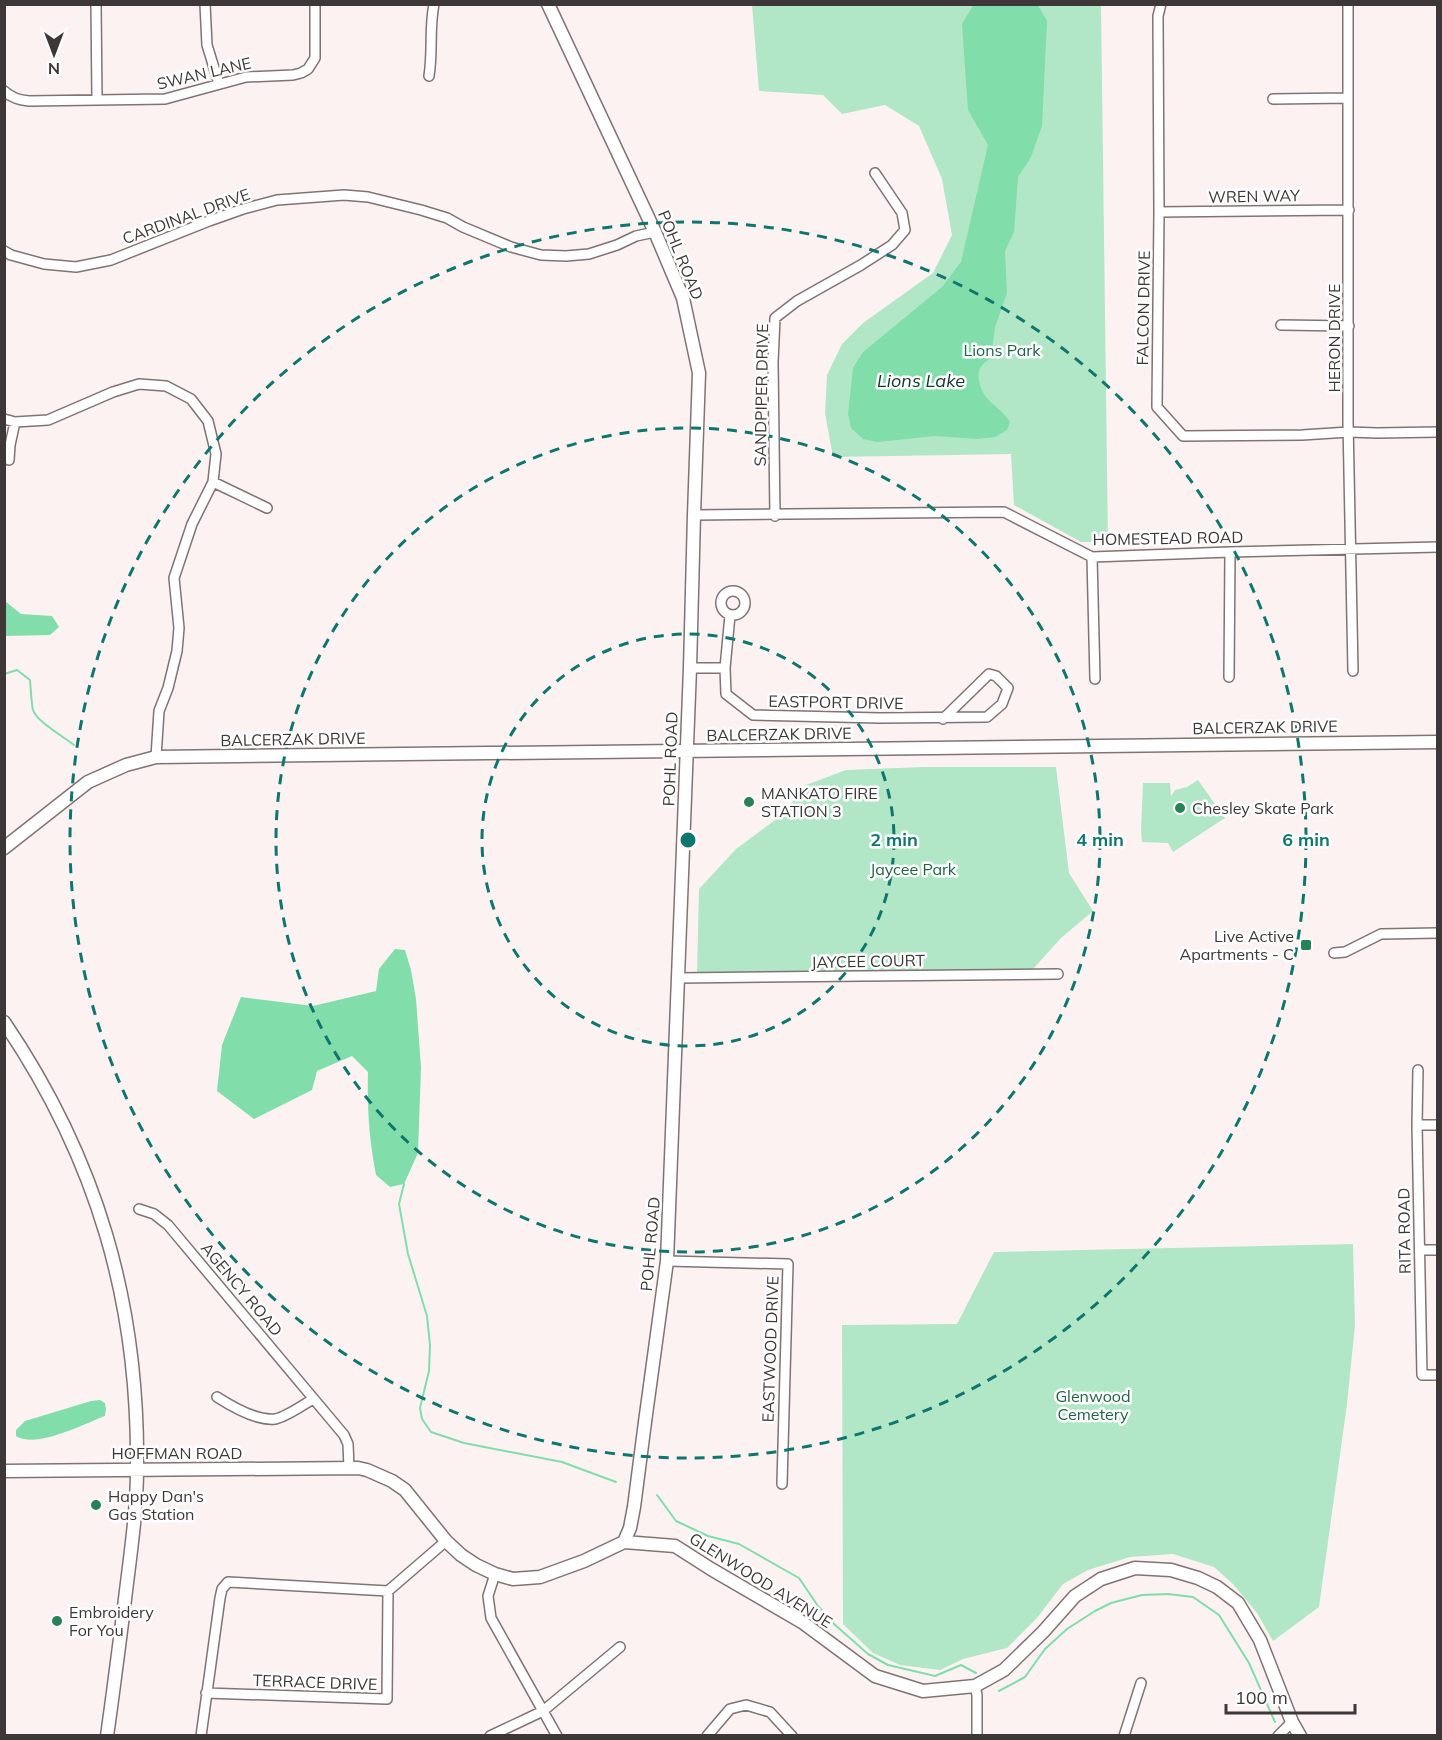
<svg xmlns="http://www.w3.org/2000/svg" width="1442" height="1740" viewBox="0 0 1442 1740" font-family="Mulish,sans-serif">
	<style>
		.green { fill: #b1e7c7 }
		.water { fill: #81ddaa }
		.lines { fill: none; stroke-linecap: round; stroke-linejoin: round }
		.stream { stroke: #81ddaa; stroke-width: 2 }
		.street-casing { stroke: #827373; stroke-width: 12 }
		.secondary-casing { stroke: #827373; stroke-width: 15 }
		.street { stroke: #fff; stroke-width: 9 }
		.secondary { stroke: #fff; stroke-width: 12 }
		.ring { fill: none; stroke: #0f766e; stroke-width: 3; stroke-dasharray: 10 8 }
		.poi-dot { fill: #288257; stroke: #fff; stroke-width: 2 }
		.labels { text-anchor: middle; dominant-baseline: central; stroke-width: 5; stroke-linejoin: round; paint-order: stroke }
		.street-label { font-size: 16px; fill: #3d3737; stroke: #fff }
		.park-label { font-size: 16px; fill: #216443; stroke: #fff }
		.poi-label { font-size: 16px; fill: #3d3737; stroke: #fff; text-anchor: start }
		.water-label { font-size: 18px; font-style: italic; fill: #113925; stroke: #fff }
		.centre { fill: #0f766e; stroke: #fff; stroke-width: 3 }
		.ring-label { font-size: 18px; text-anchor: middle; font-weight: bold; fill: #0f766e; stroke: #fff; stroke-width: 5; stroke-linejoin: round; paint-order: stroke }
	</style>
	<rect width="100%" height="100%" fill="#fdf2f2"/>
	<path class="green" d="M752,5H1101L1108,542H1081L1014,505L1011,454L833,457L825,413L827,375L842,344L863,323L933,273L952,235L942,179L919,126L885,105L842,114L823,95L759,91Z
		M924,767H1056L1069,873L1093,911L1061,938L1033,969L697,973L699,889L736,849L782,815L806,785L846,770Z
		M1198,780L1225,818L1173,852L1168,843L1142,842L1141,830L1143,783H1170L1171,796L1175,790L1187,787Z
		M1353,1244L1355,1325L1347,1404L1319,1607L1273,1641L1257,1613L1233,1584L1214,1567L1173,1554L1130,1557L1088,1570L1063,1584L1037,1618L1007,1648L963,1659L940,1670L900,1665L873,1653L843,1624L842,1325L957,1324L994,1252Z"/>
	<path class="water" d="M974,4L1038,5L1047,21L1042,126L1031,157L1018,177L1014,232L1005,251L1007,293L995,327L991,358C981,365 977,369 979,381C984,404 999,404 1010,422L1007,430L995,437L977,439L935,436L877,442L863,439L851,428L848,414L853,368L863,352L942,287L961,262L988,145L968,110L962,24Z
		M5,601L21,614L52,616L59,627L50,635L5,636Z
		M395,949L405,950L411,970L416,999L421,1067L418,1153L404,1184L390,1187L376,1175C369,1139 367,1108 368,1072L352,1056L317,1071L312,1090L254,1119L217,1091L222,1045L241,997L313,1006L376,991L379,969Z
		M100,1400L105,1403L106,1409L105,1416C84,1424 36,1449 16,1436V1430L25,1421L91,1401Z"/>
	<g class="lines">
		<path class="stream" d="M4,674L17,670L30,680C31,690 31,701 33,710C36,721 64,737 74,745
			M404,1184L399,1204L408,1254L427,1316L430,1345L429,1371L420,1408L422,1419L431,1432L464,1443L562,1462L616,1482
			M657,1495L676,1521L708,1536L739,1544L799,1578L818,1606L834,1624L868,1654L888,1665L935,1676L961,1665L976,1673
			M999,1691L1025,1677L1045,1649L1067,1629L1095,1611L1111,1603L1142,1595L1168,1594L1193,1597L1219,1615L1249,1663L1275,1722"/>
		<g class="street-casing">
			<path id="street" d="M96,4L97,100
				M205,4L207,45L219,84
				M1161,4L1158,16L1159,212L1157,407L1183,436L1302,435L1349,432L1377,433L1438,432
				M1348,4V422L1353,671
				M429,76C433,52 429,28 434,4
				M4,91C12,98 19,100 29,101L165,99L246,77L293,75L301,73L308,69L315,58V4
				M1273,99L1348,98
				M1159,212L1349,210
				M4,251L11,255L44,264L76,267L111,260L209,221L243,209L277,200L344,195L368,197L421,210L447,218L463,227L511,247L541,255L566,256L589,254L617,245L636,236L655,232
				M1281,325L1349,326
				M4,419L15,422L48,420L113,392L139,384L166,386L191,399L208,421L216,454L213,482L192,524L174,578L179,628L177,651L168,688L159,711L156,757
				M9,460L10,445L15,422
				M213,482L267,508
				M694,515L1004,512L1092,557L1230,552L1438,547
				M775,516L773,362L775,318L797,301L861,265L892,245L905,230L902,213L875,173
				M1092,557L1095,679
				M721 603a12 12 0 1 1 24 0a12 12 0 1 1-24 0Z
				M690,668H725L726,694L753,715L880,718L987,717L1002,704L1008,688L996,676L989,674L943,719
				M725,668L730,615
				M1229,677L1230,552
				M1334,953L1345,952L1381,934L1438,933
				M678,978L1058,974
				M1418,1070L1417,1125L1422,1375H1438
				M1417,1125H1438
				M139,1209L154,1214L168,1225L344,1435L348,1444L349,1468
				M1420,1250H1438
				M667,1261L788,1264L782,1484
				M217,1397C231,1406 257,1421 275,1419C286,1417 303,1405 313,1399
				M495,1574L488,1596L491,1618L557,1736
				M975,1686L977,1695V1736
				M206,1693L387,1699L388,1591
				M201,1736L220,1598L222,1589L228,1582L388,1591L446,1541
				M490,1736L543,1711L620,1647
				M707,1736L730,1709L746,1705L770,1712L792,1736
				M1124,1736L1141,1683
				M1278,1736L1292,1722"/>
		</g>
		<g class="secondary-casing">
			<path id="secondary" d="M548,4L655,232L683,298L699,373L694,515L690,668L667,1261L645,1422L634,1507L630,1528L624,1542
				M4,848L88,782L126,765L156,757L1438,742
				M4,1022C97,1159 139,1303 137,1469C137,1509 131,1550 126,1591C120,1639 114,1687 107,1736
				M4,1471L358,1468L367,1470L392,1481L405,1490L446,1541L461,1555L476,1565L495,1574L513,1579L540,1577L584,1561L624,1542L675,1546L711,1569L802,1622L875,1676L923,1691L975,1686L1004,1670L1043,1632L1075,1596L1101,1579L1135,1568L1171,1570L1198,1578L1217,1587L1238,1603L1260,1640L1292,1722L1300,1736"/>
		</g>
		<use href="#street" class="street"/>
		<use href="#secondary" class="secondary"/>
	</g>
	<g class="ring">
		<circle cx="688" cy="840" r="206"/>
		<circle cx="688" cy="840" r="412"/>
		<circle cx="688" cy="840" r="618"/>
	</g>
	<g class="poi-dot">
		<circle cx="749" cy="802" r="6"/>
		<circle cx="1180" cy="808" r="6"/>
		<rect x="1300" y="939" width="12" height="12" rx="3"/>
		<circle cx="96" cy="1505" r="6"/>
		<circle cx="57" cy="1621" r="6"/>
	</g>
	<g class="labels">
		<g class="street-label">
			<text transform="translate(204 73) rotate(-13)">SWAN LANE</text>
			<text transform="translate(1254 196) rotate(-1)">WREN WAY</text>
			<text transform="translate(186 216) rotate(-20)">CARDINAL DRIVE</text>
			<text transform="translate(681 255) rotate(68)">POHL ROAD</text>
			<text transform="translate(1143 308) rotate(-89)">FALCON DRIVE</text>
			<text transform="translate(1334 338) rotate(-90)">HERON DRIVE</text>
			<text transform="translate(761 395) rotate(-89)">SANDPIPER DRIVE</text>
			<text transform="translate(1168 538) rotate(-1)">HOMESTEAD ROAD</text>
			<text transform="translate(836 702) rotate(1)">EASTPORT DRIVE</text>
			<text transform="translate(1265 727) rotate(-1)">BALCERZAK DRIVE</text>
			<text transform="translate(779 734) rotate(-1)">BALCERZAK DRIVE</text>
			<text transform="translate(293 739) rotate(-1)">BALCERZAK DRIVE</text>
			<text transform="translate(670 759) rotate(-88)">POHL ROAD</text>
			<text transform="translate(868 961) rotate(-1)">JAYCEE COURT</text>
			<text transform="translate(1404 1231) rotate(-91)">RITA ROAD</text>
			<text transform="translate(650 1244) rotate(-85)">POHL ROAD</text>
			<text transform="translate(242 1289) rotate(50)">AGENCY ROAD</text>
			<text transform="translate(770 1349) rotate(-88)">EASTWOOD DRIVE</text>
			<text x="177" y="1453">HOFFMAN ROAD</text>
			<text transform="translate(761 1580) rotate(32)">GLENWOOD AVENUE</text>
			<text transform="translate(315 1682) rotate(2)">TERRACE DRIVE</text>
		</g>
		<g class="park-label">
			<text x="1002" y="350">Lions Park</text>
			<text x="913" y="869">Jaycee Park</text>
			<text x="1093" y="1396">Glenwood<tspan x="1093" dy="18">Cemetery</tspan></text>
		</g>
		<g class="poi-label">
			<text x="761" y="793">MANKATO FIRE<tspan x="761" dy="18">STATION 3</tspan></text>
			<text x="1192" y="808">Chesley Skate Park</text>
			<text x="1294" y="936" text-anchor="end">Live Active<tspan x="1294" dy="18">Apartments - C</tspan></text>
			<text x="108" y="1496">Happy Dan's<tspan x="108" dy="18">Gas Station</tspan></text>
			<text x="69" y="1612">Embroidery<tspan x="69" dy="18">For You</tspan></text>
		</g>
		<g class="water-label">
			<text x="921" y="380">Lions Lake</text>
		</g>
	</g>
	<circle cx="688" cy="840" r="9" class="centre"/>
	<g class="ring-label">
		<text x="894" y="846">2 min</text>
		<text x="1100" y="846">4 min</text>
		<text x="1306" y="846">6 min</text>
	</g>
	<rect width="1442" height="1740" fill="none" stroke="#3d3737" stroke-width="12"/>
	<g transform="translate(54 54) rotate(180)" stroke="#ffffff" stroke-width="4.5" paint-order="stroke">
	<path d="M0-4.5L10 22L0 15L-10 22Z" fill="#3d3737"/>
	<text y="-9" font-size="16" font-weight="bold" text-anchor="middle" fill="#3d3737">N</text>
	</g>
	<path d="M1226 1704v9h129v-9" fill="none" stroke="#3d3737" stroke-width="3"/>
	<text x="1235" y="1704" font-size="18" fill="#3d3737" stroke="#ffffff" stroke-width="4.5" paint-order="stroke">100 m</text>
</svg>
